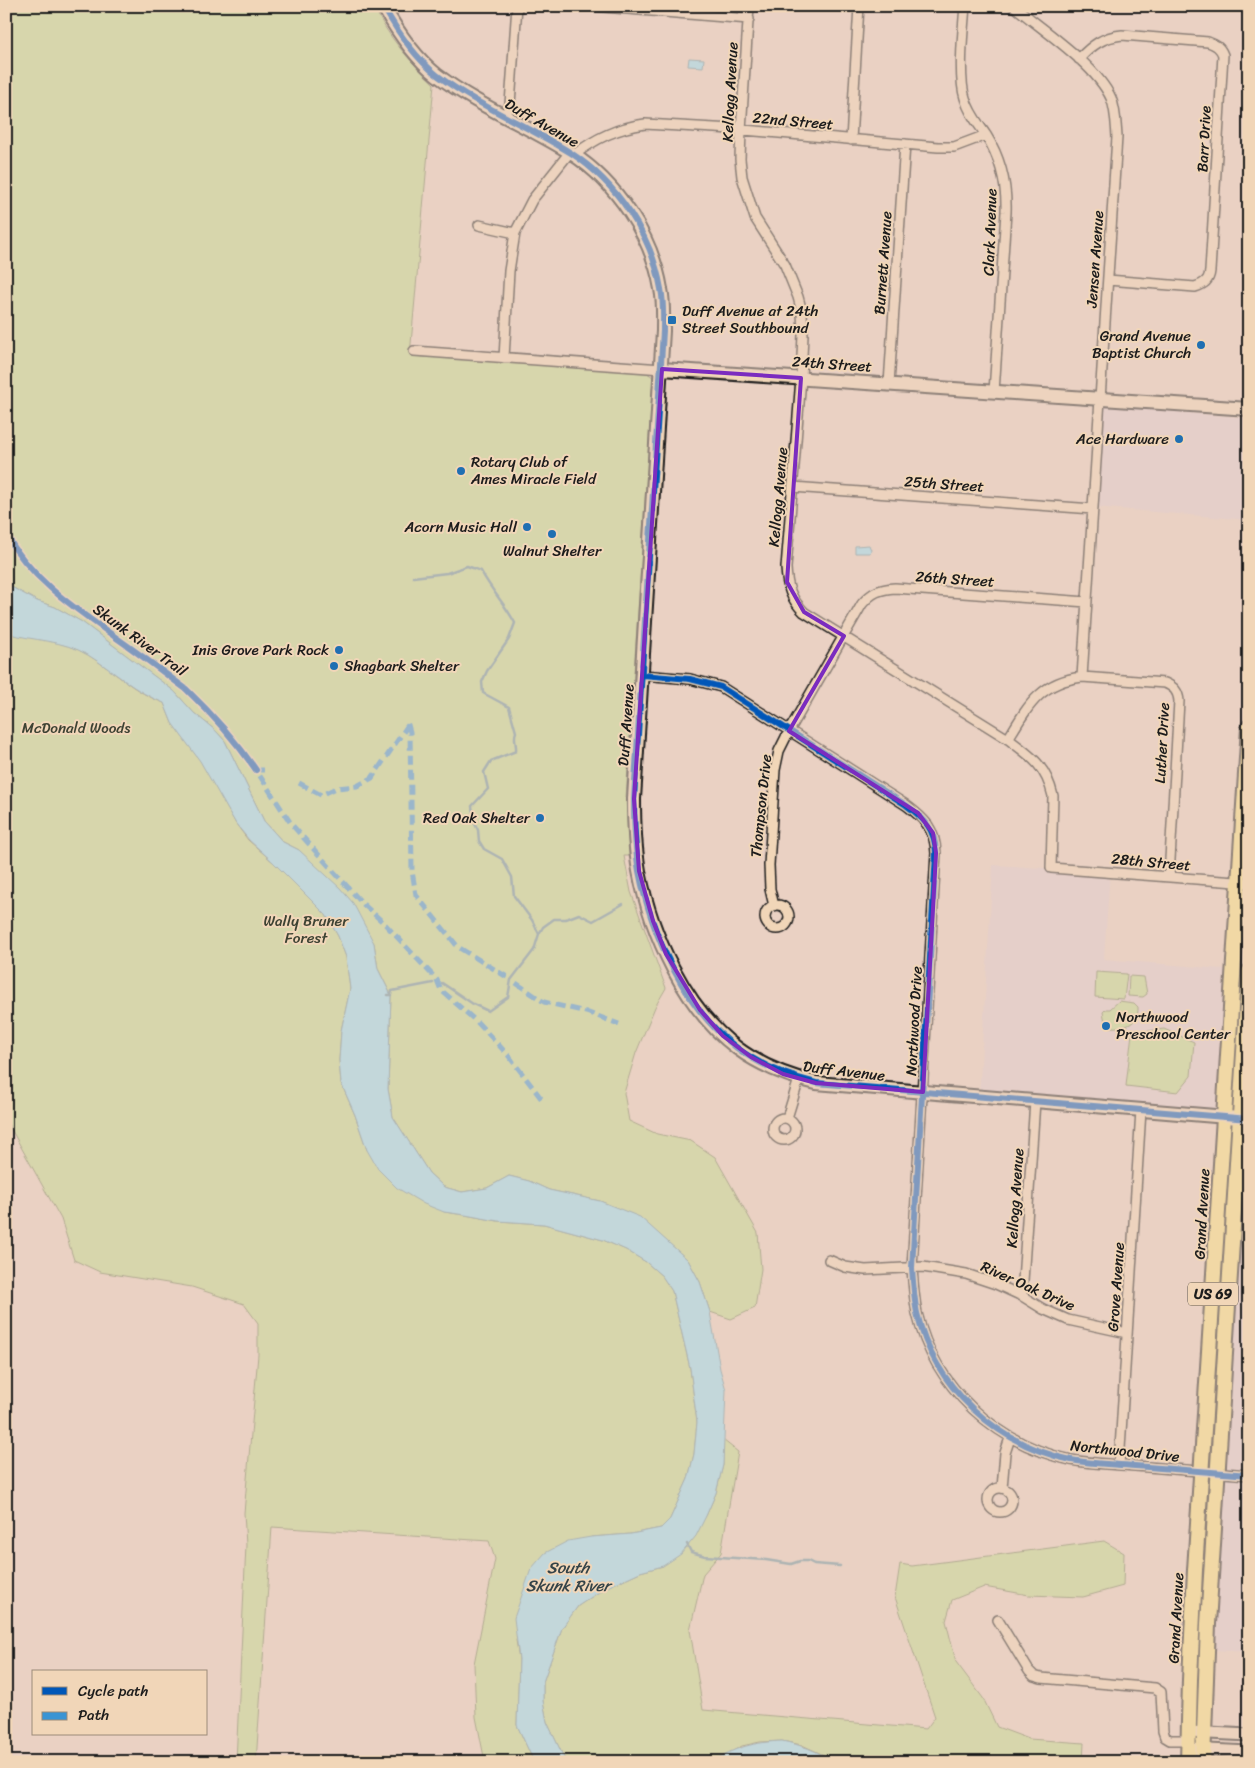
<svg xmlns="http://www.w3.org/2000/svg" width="1255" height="1768" viewBox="0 0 1255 1768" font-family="Sriracha,sans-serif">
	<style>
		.built { fill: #e1ccd0 }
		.green { fill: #c2db91; stroke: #6f7c56 }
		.water { fill: #95ddf7; stroke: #65909f }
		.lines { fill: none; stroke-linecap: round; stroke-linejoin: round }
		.stream { stroke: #65909f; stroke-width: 2.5 }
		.minor-casing { stroke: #1c1c1c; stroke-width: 12 }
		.tertiary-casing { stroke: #1c1c1c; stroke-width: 15 }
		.secondary-casing { stroke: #1c1c1c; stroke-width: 16 }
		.primary-casing { stroke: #1c1c1c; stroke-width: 18 }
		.minor { stroke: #f1d6b8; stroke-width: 9 }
		.tertiary { stroke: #f1d6b8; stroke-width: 11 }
		.secondary { stroke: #f1d6b8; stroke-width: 12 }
		.primary { stroke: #fae180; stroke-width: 14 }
		.quiet { stroke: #3a94d4; stroke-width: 5; stroke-dasharray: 10 5; stroke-linecap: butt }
		.cycleway-casing { stroke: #f1d6b8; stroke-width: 9 }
		.cycleway { stroke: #0057b8; stroke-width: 6 }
		.marked { fill: none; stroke: #7b2cbf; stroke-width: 4; stroke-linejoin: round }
		.poi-dot { fill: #1f6fb2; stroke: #f1d6b8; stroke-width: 2 }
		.labels { text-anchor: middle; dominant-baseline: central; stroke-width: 4; stroke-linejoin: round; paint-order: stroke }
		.shield { fill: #f1d6b8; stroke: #5c544b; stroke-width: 1 }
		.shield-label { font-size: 14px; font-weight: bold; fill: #1c1c1c }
		.street-label { font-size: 15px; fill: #1c1c1c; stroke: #f1d6b8 }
		.poi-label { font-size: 15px; fill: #1c1c1c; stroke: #f1d6b8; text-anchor: end }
		.park-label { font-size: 15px; fill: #3d4233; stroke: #f1d6b8 }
		.water-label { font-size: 16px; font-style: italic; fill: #344348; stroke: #f1d6b8 }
	</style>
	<rect width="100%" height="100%" fill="#ead1c3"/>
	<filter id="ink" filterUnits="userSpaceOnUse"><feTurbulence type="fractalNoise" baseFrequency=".02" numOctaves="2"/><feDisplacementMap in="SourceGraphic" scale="10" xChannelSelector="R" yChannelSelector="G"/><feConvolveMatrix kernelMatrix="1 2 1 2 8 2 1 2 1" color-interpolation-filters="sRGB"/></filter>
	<g filter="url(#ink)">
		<path class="built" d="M1105,406L1249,418V520L1094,507Z
			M993,865L1110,872L1104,959L1234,970L1224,1117L979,1097Z
			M1249,1019V1652L1212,1650Z"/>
		<path class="green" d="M6,6H374C387,37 410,61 434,84L410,355L647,373L653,377L626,798L629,856H624L631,892L666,988L655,1007L636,1053L624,1093L629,1121L657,1134L691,1141L715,1157L758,1233L761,1269L755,1308L731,1319L710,1312L700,1282L688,1260L640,1218L600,1201L549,1190L529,1181L509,1176L487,1188L462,1192L444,1187L429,1173L393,1117L388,1089L391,995L378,969L374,943L299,850L283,842L264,821L225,741L215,730L194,713L174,691L82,622L55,607L37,601L6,584Z
			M6,633C34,639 64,640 88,655C114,671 135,693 164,703L172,723L201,761L236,824L248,840L273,862L326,915L338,936L346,957L350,989L341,1031L339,1060L341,1083L355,1115L367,1150L444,1212L465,1215L498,1221L544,1224L603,1240L626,1250L646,1262L662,1276L672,1291L690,1368L697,1422L694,1454L688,1479L670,1519L661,1528L631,1534L591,1537L516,1640L519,1659L517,1725L534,1762H485L476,1717L474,1664L495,1559L489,1541L272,1527L256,1762H236L246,1545L244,1513L258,1355V1323L244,1304L192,1287L100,1272L74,1260L61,1219L6,1120Z
			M1096,972L1127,974L1124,999L1095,997Z
			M1129,976L1144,977L1147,994L1143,997L1128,996Z
			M1119,1001L1134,1003L1138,1007C1139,1025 1125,1028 1110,1027L1105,1022L1103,1012L1106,1009H1110Z
			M1164,1029L1194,1042L1191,1076L1178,1092L1126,1086L1132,1033Z
			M723,1440L738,1452L721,1553L703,1574L690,1630L703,1710L926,1729L935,1717L895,1597L900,1564L912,1566L1104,1541L1124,1553L1123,1586L1083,1597L1029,1595L984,1587L952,1600L946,1621L956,1662L983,1698L997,1727L1029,1739L1084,1743L1083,1762H832L826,1756L802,1745L782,1741L760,1742L742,1746L712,1762H566L547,1722L543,1701V1682L562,1628L578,1606L605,1588L640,1572L663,1566L706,1516L716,1493L723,1465Z"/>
		<path class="water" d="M689,58L704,59L703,67L688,66Z
			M869,545L871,550L870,553H855V546Z
			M6,584L37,601L55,607L82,622L174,691L194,713L215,730L225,741L264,821L283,842L299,850L340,888L353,903L374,943L378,969L391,995L388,1089L393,1117L429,1173L444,1187L462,1192L487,1188L509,1176L529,1181L549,1190L600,1201L640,1217L688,1260L700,1282L710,1312L720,1369L726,1390L723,1465L716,1493L706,1516L696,1536L681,1554L663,1566L640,1572L605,1588L578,1606L562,1628L543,1682V1701L547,1722L566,1762H534L517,1725L519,1659L514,1618L531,1569L545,1553L568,1541L591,1537L631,1534L661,1528L670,1519L688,1479L694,1454L697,1422L690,1368L672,1291L662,1276L646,1262L626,1250L603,1240L544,1224L498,1221L465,1215L444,1212L424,1204L397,1188L378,1169L367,1150L355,1115L341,1083L339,1060L341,1031L350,989L346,957L338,936L326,915L273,862L249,840L236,824L200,761L172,723L164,703C135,692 114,671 88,655C63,640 34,641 6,633Z
			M782,1741C800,1745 818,1750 832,1762H712C734,1747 756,1742 782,1741Z"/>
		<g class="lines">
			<path class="stream" d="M413,577L447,573L467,566L481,571C491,590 505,604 515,623L509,639L487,671L482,682L483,693L509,707L516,732C513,738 517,745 516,751L491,761L484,772L488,789L472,806L474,822L478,830L479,841L484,849L502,859L512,877L514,896L532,920L539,934L534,950L511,980L508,997L488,1011L473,1004L442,983
				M539,934L543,927L554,919H566L579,914L593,921L623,904
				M388,995H391L392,991L433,983
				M687,1544L691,1552L705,1556L766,1560L791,1564L800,1561H808L814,1564L840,1566"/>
			<g class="minor-casing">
				<path id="minor" d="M591,6L749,19
					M749,6L741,130L740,159L742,177L755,218L785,265L798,297L802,312L803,335L801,378L786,568C787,587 791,599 804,612L1008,739C1032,757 1046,766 1053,796L1051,868L1249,883
					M965,6C963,30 958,77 965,98C969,113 978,123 986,135C1001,159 1007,183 1006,212L994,392
					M1014,6C1043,30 1096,65 1111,98C1116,110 1116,124 1117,137L1082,677
					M1079,59C1092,45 1103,37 1122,35L1208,42C1216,45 1220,47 1223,55L1210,271C1209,281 1204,284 1195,287L1108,280
					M505,116L510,104L517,6
					M851,140L859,6
					M574,155C596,138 617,128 645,124L732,129L938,147H954L986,135
					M479,225L515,233
					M414,351L662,369
					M504,358L509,271L515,233L532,200L570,152
					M889,384L905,144
					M793,487L1093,509
					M642,675L690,679L721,687L906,805C925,819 935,829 936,853L912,1268C913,1283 914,1298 917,1313C934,1387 997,1445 1071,1460C1092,1464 1114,1464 1135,1466C1173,1469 1211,1472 1249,1475
					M1008,739C1028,706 1040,682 1082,677L1165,683C1174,687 1178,691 1179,701L1169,877
					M765 917a12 12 0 1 1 24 0a12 12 0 1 1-24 0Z
					M774,906L770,889L769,865L775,770L779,751L789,731L862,604C872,592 880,589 895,588L1087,602
					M787,1118L799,1079
					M773 1129a11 11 0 1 1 22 0a11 11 0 1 1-22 0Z
					M829,1260L845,1267L865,1270L923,1267L966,1274L996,1284L1022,1296L1043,1309L1068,1320L1127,1333
					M1022,1296L1035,1101
					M1119,1465L1141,1110
					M1002,1488L1005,1453L1010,1438
					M988 1500a12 12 0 1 1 24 0a12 12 0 1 1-24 0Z
					M998,1620L1029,1671L1034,1676L1041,1678L1155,1688L1161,1692L1163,1731L1165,1737L1170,1740H1189"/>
			</g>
			<g class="tertiary-casing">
				<path id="tertiary" d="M1189,1732L1249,1735
					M1189,1749L1249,1752"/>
			</g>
			<g class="secondary-casing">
				<path id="secondary" d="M383,6C397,31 414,57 437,75C478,106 528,126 571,153C617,183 652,236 661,289C664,303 663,317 663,331L634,799C634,823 635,848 639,871C651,934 685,1009 737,1048C761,1066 787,1076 816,1083L1239,1118
					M662,369L1249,409"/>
			</g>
			<g class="primary-casing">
				<path id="primary" d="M1188,1762L1190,1680L1195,1570L1249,727
					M1203,1762L1208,1624L1249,972"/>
			</g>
			<use href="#minor" class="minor"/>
			<use href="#tertiary" class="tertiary"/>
			<use href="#secondary" class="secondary"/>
			<use href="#primary" class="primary"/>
			<path class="quiet" d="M408,725L410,732L412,871L416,895L458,947L507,977
				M264,770H256L292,825L363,904L384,923L437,980L441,990L478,1023L508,1055L544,1102
				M299,783L321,795L336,788L357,786L372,778L408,725L407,722
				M516,983L544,1002L586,1012L619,1024"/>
			<g class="cycleway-casing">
				<path id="cycleway" d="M383,6C397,31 414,57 437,75C478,106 528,126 571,153C617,183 652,236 661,289C664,303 663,317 663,331L634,799C634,823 635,848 639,871C651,934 685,1009 737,1048C761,1066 787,1076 816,1083L1249,1119
					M6,534C31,580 76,609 118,639C141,655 163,672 186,689C212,714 236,741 256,770
					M642,675L690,679L721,687L906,805C925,819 935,829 936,853L912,1268C913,1283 914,1298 917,1313C934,1387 997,1445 1071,1460C1092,1464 1114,1464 1135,1466C1173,1469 1211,1472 1249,1475"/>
			</g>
			<use href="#cycleway" class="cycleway"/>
		</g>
	</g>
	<path d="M0 0H1255V1768H0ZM662,369L801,378L787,582L804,612L844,636L789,731L918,813L933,833L936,853L923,1092L816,1083L783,1074L751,1057L723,1036L700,1010L666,954L653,921L639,871L634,799Z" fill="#ead1c3" fill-opacity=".55" fill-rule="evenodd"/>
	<path class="marked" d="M662,369L801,378L787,582L804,612L844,636L789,731L918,813L933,833L936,853L923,1092L816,1083L783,1074L751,1057L723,1036L700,1010L666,954L653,921L639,871L634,799Z"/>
	<g class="poi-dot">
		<rect x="667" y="315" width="10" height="10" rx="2.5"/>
		<circle cx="1201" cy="345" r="5"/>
		<circle cx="1179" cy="439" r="5"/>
		<circle cx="461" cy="471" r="5"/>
		<circle cx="527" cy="527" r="5"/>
		<circle cx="552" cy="534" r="5"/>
		<circle cx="339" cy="650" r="5"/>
		<circle cx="334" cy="666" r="5"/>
		<circle cx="540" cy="818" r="5"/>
		<circle cx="1106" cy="1026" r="5"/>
	</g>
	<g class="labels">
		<rect class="shield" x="1188" y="1282.5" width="50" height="23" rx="4"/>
		<g class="shield-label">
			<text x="1213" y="1294">US 69</text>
		</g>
		<g class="street-label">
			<text transform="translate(730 92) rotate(-87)">Kellogg Avenue</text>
			<text transform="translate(793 121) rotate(5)">22nd Street</text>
			<text transform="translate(542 123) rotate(30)">Duff Avenue</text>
			<text transform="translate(1204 139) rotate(-87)">Barr Drive</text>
			<text transform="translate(990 232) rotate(-88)">Clark Avenue</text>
			<text transform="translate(1095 259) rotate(-86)">Jensen Avenue</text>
			<text transform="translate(883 263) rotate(-86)">Burnett Avenue</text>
			<text transform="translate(832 364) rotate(4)">24th Street</text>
			<text transform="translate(944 484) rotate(4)">25th Street</text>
			<text transform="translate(778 497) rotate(-85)">Kellogg Avenue</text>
			<text transform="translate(955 579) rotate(4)">26th Street</text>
			<text transform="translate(140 640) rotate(36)">Skunk River Trail</text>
			<text transform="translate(626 725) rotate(-86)">Duff Avenue</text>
			<text transform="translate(1162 743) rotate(-87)">Luther Drive</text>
			<text transform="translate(761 806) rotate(-84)">Thompson Drive</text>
			<text transform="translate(1151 862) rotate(5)">28th Street</text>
			<text transform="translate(914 1021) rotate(-87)">Northwood Drive</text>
			<text transform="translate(844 1071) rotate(7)">Duff Avenue</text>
			<text transform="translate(1015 1198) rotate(-86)">Kellogg Avenue</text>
			<text transform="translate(1202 1214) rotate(-87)">Grand Avenue</text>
			<text transform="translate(1028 1286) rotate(24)">River Oak Drive</text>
			<text transform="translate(1116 1287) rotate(-86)">Grove Avenue</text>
			<text transform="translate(1125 1451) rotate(6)">Northwood Drive</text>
			<text transform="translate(1176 1618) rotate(-87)">Grand Avenue</text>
		</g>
		<g class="poi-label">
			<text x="682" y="311" text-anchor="start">Duff Avenue at 24th<tspan x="682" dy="17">Street Southbound</tspan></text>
			<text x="1191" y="336">Grand Avenue<tspan x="1191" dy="17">Baptist Church</tspan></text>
			<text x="1169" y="439">Ace Hardware</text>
			<text x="471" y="462" text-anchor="start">Rotary Club of<tspan x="471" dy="17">Ames Miracle Field</tspan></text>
			<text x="517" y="527">Acorn Music Hall</text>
			<text x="552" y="551" text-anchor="middle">Walnut Shelter</text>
			<text x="329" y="650">Inis Grove Park Rock</text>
			<text x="344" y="666" text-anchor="start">Shagbark Shelter</text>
			<text x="530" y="818">Red Oak Shelter</text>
			<text x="1116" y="1017" text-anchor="start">Northwood<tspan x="1116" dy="17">Preschool Center</tspan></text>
		</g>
		<g class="park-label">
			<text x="76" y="728">McDonald Woods</text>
			<text x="306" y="921">Wally Bruner<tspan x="306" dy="17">Forest</tspan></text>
		</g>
		<g class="water-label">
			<text x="568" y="1567">South<tspan x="568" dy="18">Skunk River</tspan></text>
		</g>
	</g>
	<rect width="1255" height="1768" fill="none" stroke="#f1d6b8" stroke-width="25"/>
	<rect x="12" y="12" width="1230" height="1743" fill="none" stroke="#1c1c1c" stroke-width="2" filter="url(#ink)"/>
	<rect x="32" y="1670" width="175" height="65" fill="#f1d6b8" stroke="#9c8c7a"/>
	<rect x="42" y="1687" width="25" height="8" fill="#0057b8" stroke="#9c8c7a"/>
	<text x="78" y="1696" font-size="15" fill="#1c1c1c">Cycle path</text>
	<rect x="42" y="1712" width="25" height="8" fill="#3a94d4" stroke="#9c8c7a"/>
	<text x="78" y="1720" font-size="15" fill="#1c1c1c">Path</text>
</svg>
